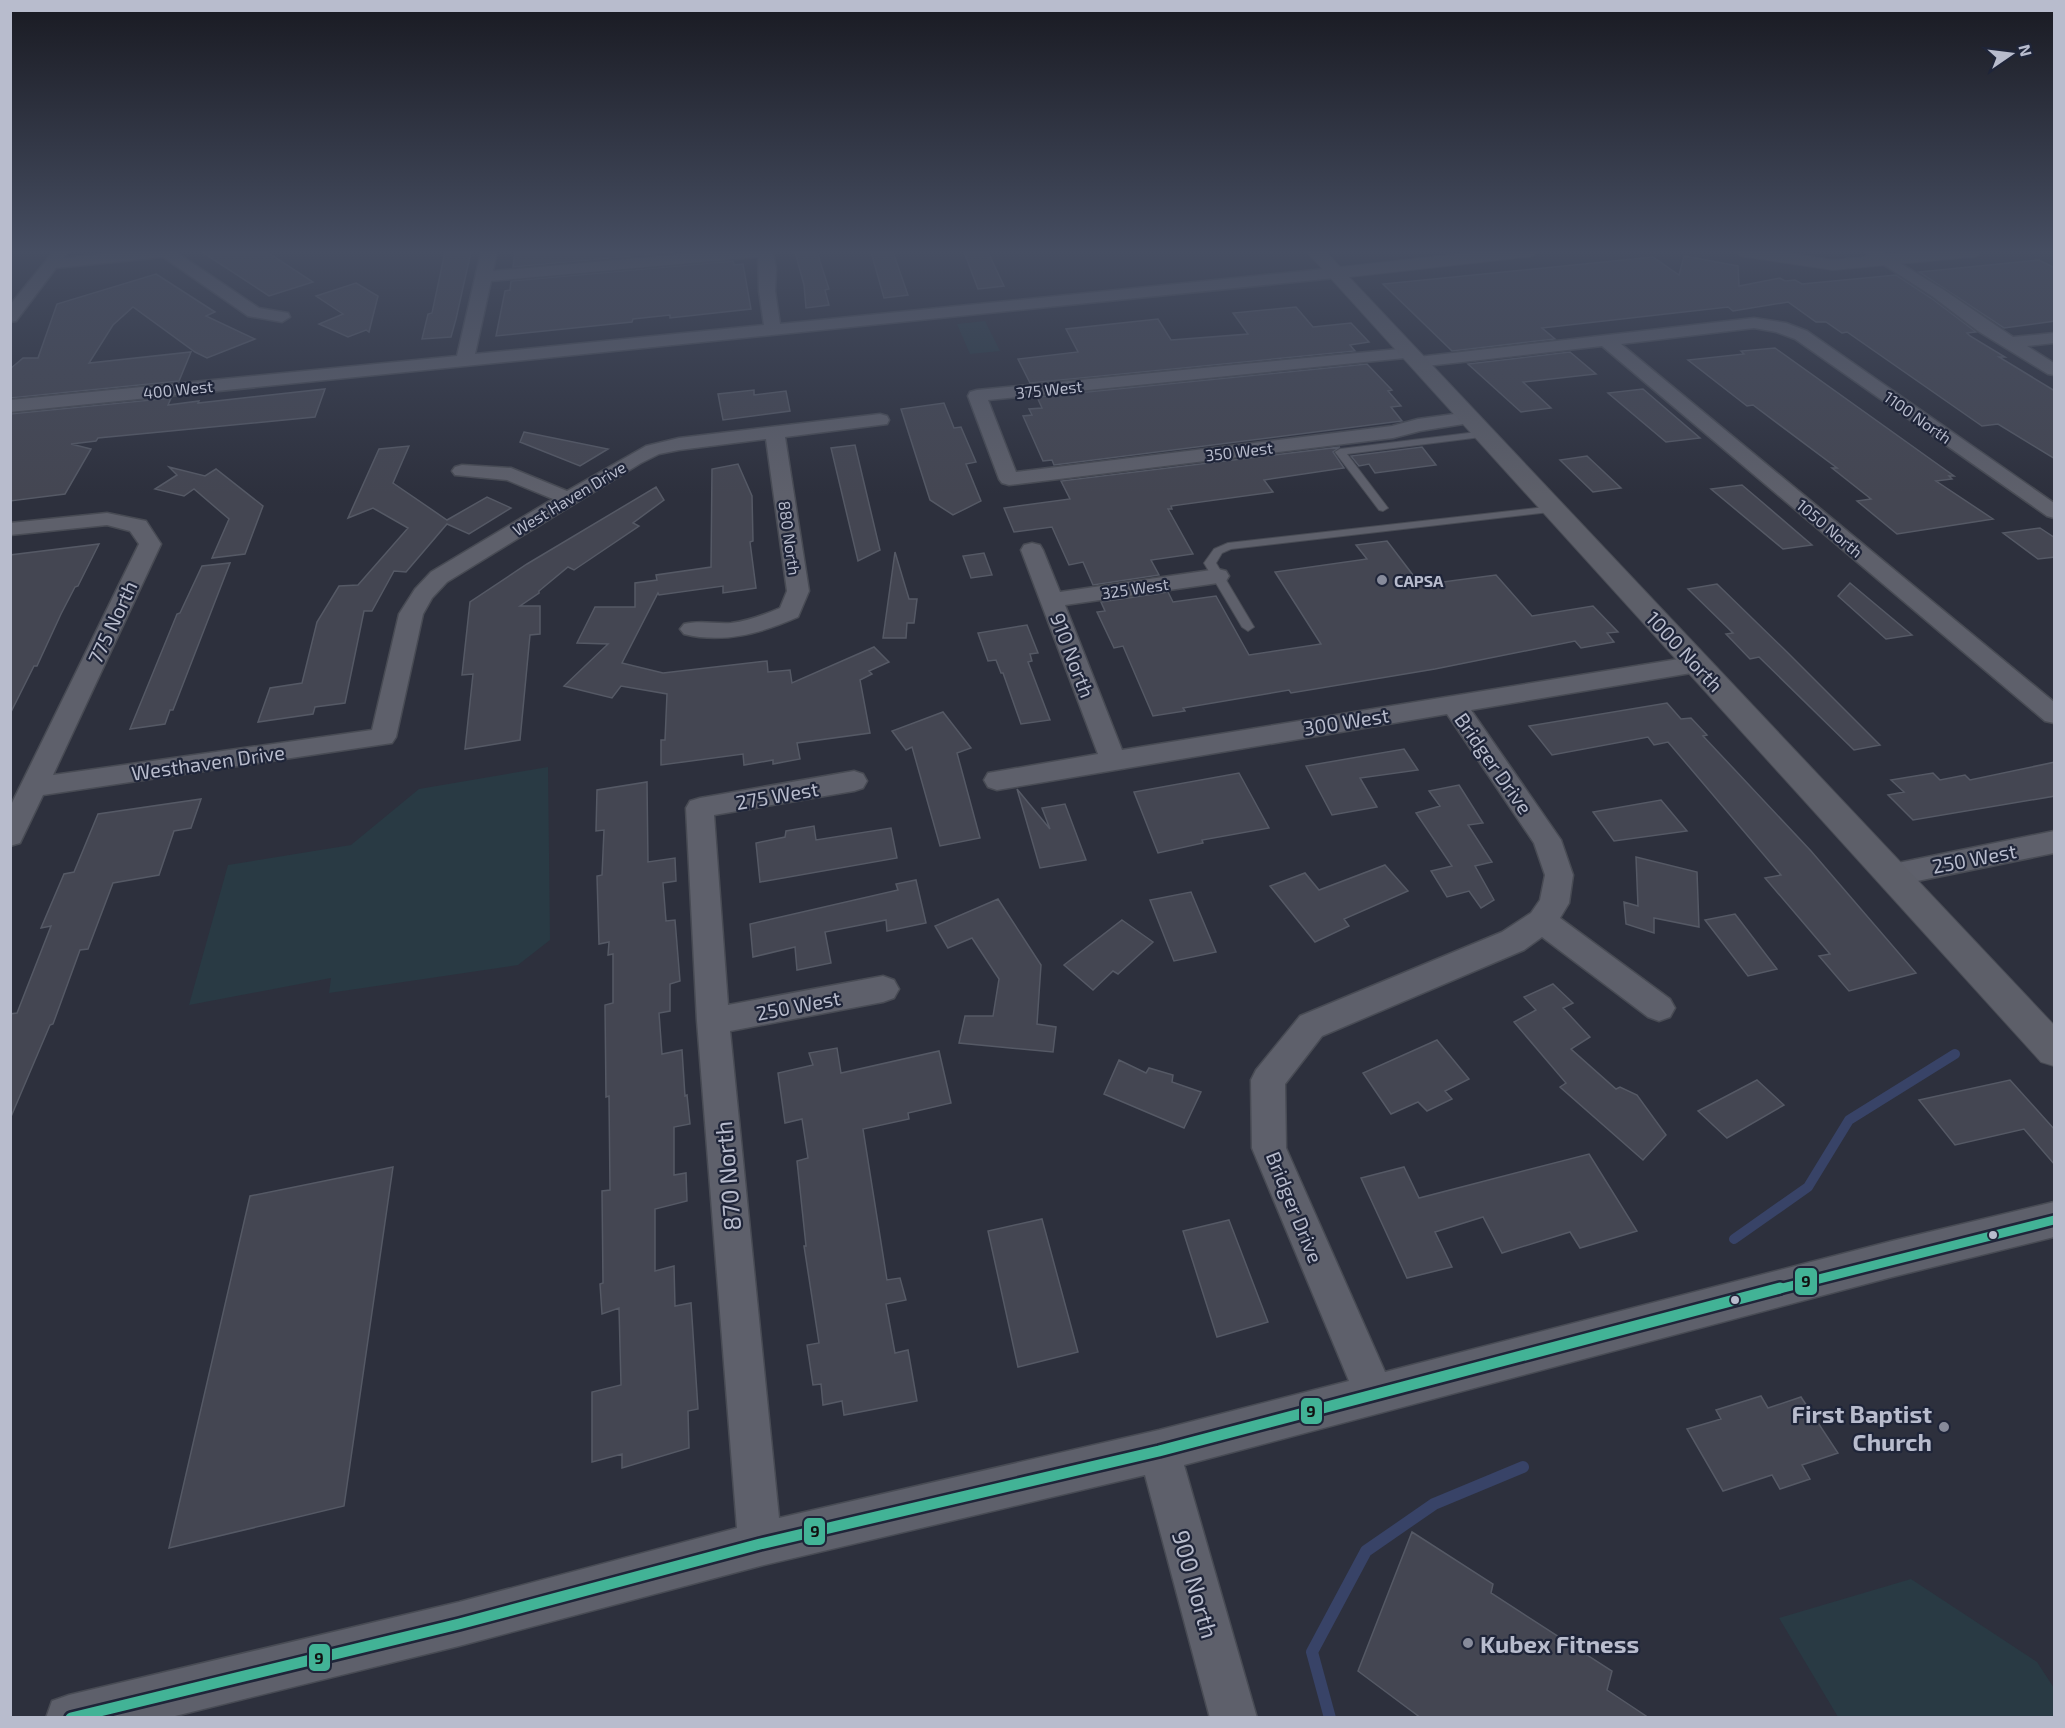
<svg xmlns="http://www.w3.org/2000/svg" width="2065" height="1728" viewBox="0 0 2065 1728" font-family="'Exo 2',sans-serif">
	<style>
		.green { fill: #293a44 }
		.lines { fill: none; stroke-linecap: round; stroke-linejoin: round }
		.stream-far1 { stroke: #384367; stroke-width: 10 }
		.stream { stroke: #384367; stroke-width: 12 }
		.building { fill: #444652; stroke: #555965; stroke-width: 1.5 }
		.lane-casing { stroke: #484b54; stroke-width: 2 }
		.street-casing { stroke: #484b54; stroke-width: 3 }
		.secondary-casing { stroke: #484b54; stroke-width: 2 }
		.lane { fill: #5e606b; fill-rule: evenodd }
		.street { fill: #5e606b; fill-rule: evenodd }
		.secondary { fill: #5d5f69; fill-rule: evenodd }
		.bus-1-far1-casing { stroke: #1f2539; stroke-width: 14 }
		.bus-1-casing { stroke: #1f2539; stroke-width: 16 }
		.bus-1-far1 { stroke: #42b396; stroke-width: 9 }
		.bus-1 { stroke: #42b396; stroke-width: 11 }
		.poi-dot { fill: #878b9b; stroke: #1f2539; stroke-width: 2 }
		.bus-dot { fill: #b8bccd; stroke: #1f2539; stroke-width: 2 }
		.labels { text-anchor: middle; dominant-baseline: central; stroke-width: 4.5; stroke-linejoin: round; paint-order: stroke }
		.far-street-label { font-size: 16px; fill: #b8bccd; stroke: #1f2539 }
		.far-poi-label { font-size: 16px; font-weight: bold; fill: #b8bccd; stroke: #1f2539; text-anchor: start }
		.street-label { font-size: 20px; fill: #b8bccd; stroke: #1f2539 }
		.near-street-label { font-size: 24px; fill: #b8bccd; stroke: #1f2539 }
		.near-poi-label { font-size: 24px; font-weight: bold; fill: #b8bccd; stroke: #1f2539; text-anchor: end }
		.line-badge { stroke: #1f2539; stroke-width: 2 }
		.pale-badge-label { font-size: 16px; text-anchor: middle; font-weight: bold; fill: #111 }
	</style>
	<rect width="100%" height="100%" fill="#2d303d"/>
	<path class="green" d="M985,321L1000,351L970,354L957,324Z
		M548,767L550,940L518,965L329,993L331,978L189,1005L228,865L351,845L419,789Z
		M1911,1579L2037,1662L2054,1688V1717H1838L1779,1618Z"/>
	<g class="lines">
		<path class="stream-far1" d="M1734,1239L1808,1187L1849,1120L1955,1054"/>
		<path class="stream" d="M1330,1718L1312,1652L1366,1551L1434,1504L1523,1467"/>
	</g>
	<path class="building" d="M202,252H267L313,282L269,296Z
		M445,252H471L456,319L451,337L422,339L428,314L432,313Z
		M515,252H676L513,267Z
		M795,252H817L829,289L825,290L829,305L806,308L804,285Z
		M871,252H893L908,295L884,298Z
		M964,252H988L1004,286L978,289Z
		M1684,256L1738,266L1739,286L1780,278L1785,281L1795,280L1802,284L1896,275L1931,298L1976,332L1967,333L1970,336L2005,357H1999L2055,391V459L1998,424L1982,426L1847,332L1842,333L1826,322H1816L1788,302L1733,311L1728,307L1542,328L1555,339L1452,351L1383,284L1653,257L1679,275Z
		M2039,260L2055,268V321L2004,328L1919,272Z
		M733,261L734,265L743,264L751,309L670,318V315L633,319L632,322L496,336L505,291L510,290L511,281Z
		M156,274L215,312L206,316L255,339L207,358L195,352L133,307L113,325L89,363L191,352L179,381L10,398V369L23,358H38L57,304Z
		M356,283L378,296L369,332L366,330L348,337L319,324L343,314L316,296Z
		M1296,307L1313,327L1351,323L1369,342L1350,345L1355,351L1030,383L1018,359L1078,352L1066,329L1158,319L1171,340L1248,334L1233,313Z
		M1775,348L1954,476H1949L1952,479L1936,481L1993,519L1897,534L1857,501L1871,499L1832,468H1837L1753,405L1747,406L1688,360L1744,354L1741,351Z
		M1570,352L1596,374L1523,382L1551,408L1521,412L1468,364Z
		M1367,364L1392,390L1388,391L1401,406L1391,407L1402,421L1054,465L1052,460L1043,461L1023,416L1032,415L1029,409L1042,408L1037,397Z
		M325,389L315,417L98,438L96,441L71,444L91,449L65,494L10,501V414L171,398L168,405L199,401L198,403Z
		M1643,389L1700,438L1666,442L1608,393Z
		M754,390V395L786,391L790,411L723,420L718,394Z
		M944,403L954,428L961,427L976,462L966,464L981,501L953,515L930,500L901,409Z
		M524,432L608,449L580,466L520,442Z
		M855,445L880,550L858,561L831,448Z
		M409,446L393,483L447,520L487,497L511,508L469,534L447,524L406,572L394,571L372,611H364L345,703L315,707L313,714L258,722L270,688L302,683L317,622L339,586L358,585L408,528L373,508L348,518L379,449Z
		M1340,447L1333,452L1344,468L1264,480L1273,492L1171,506L1172,509H1168L1193,554L1151,560L1159,575L1093,585L1083,562L1069,565L1052,527L1014,532L1004,508L1070,499L1061,481Z
		M1422,447L1436,465L1375,473L1369,464L1359,466L1351,456Z
		M1587,456L1621,488L1593,492L1560,460Z
		M738,464L752,496L753,541L750,542L756,588L723,593V586L659,595L658,593L622,663L663,673L767,661L768,672L790,670L792,683L874,647L889,662L869,671L872,674L860,680L870,733L797,743L800,759L773,764V760L744,765L743,754L661,765V740H665L667,694L621,686L612,698L564,686L608,644L577,643L595,607H635V583L657,580L656,575L711,567L712,469Z
		M169,467L205,476L216,469L263,506L245,554L212,558L229,519L194,489L184,496L155,489L177,475Z
		M1742,485L1762,502L1812,545L1783,549L1711,489Z
		M656,487L664,500L633,523L639,526L574,570L568,567L539,591V593L520,606H540V634L530,635L520,740L465,749L473,674L462,675L470,602L527,564Z
		M2040,528L2055,538V557L2038,559L2003,533Z
		M1387,541L1413,575L1435,583L1496,575L1532,616L1593,606L1618,632L1607,633L1614,642L1581,648L1575,641L1435,669L1291,693L1289,690L1183,708L1185,711L1153,716L1123,646L1114,648L1097,612L1105,611L1101,602L1168,592L1173,602L1216,596L1249,655L1321,644L1275,572L1367,559L1356,545Z
		M99,544L78,586L75,587L61,614L37,666H34L10,714V555Z
		M895,552L909,599H917L914,623H907L906,638H883Z
		M984,553L992,575L971,578L963,556Z
		M230,563L173,710H170L165,724L130,729L177,614L180,613L202,566Z
		M1850,583L1912,635L1886,639L1838,596Z
		M1717,584L1787,652L1880,745L1854,750L1759,657L1750,659L1726,634L1733,633L1688,589Z
		M1027,625L1038,653L1030,654L1032,661L1028,662L1050,720L1021,724L1003,673H1001L996,660L988,661L978,633Z
		M1667,703L1681,719L1691,718L1707,735L1703,736L1811,851L1916,973L1849,991L1819,956L1830,954L1765,878L1781,875L1668,742L1654,745L1648,737L1552,755L1529,726Z
		M943,712L971,748L957,753L980,838L940,846L912,747L906,750L892,731Z
		M1404,749L1418,770L1360,778L1377,807L1332,815L1306,766Z
		M2055,762V796L1913,820L1888,795L1904,792L1891,780L1933,773L1940,780L1965,775L1970,780Z
		M1239,773L1269,828L1202,840L1203,843L1158,853L1134,792Z
		M647,782L648,862L675,858L676,881L663,883L666,921L675,920L680,981L670,984V1011L659,1013L662,1054L682,1050L685,1096L687,1095L690,1124L674,1127V1175L686,1173L687,1201L655,1209V1271L674,1266L675,1306L691,1303L698,1409L688,1411L689,1448L622,1468V1454L592,1462V1392L621,1385L619,1308L602,1314L600,1284L603,1283L602,1191L610,1190L609,1096L606,1097L605,1005L613,1003V954L608,955L609,942L599,944L597,876L602,875L604,830L596,831L597,790Z
		M1459,785L1483,823L1468,825L1492,862L1475,866L1494,900L1481,908L1469,891L1447,897L1431,871L1452,866L1416,813L1440,806L1429,791Z
		M1017,789L1050,829L1042,808L1065,804L1086,860L1040,868Z
		M201,799L191,828L174,831L159,875L113,883L88,949L80,950L53,1024L50,1025L10,1119V1014L17,1013L51,926L41,928L64,874L74,872L98,814Z
		M1661,800L1687,831L1614,841L1593,812Z
		M814,826L816,840L891,828L897,858L760,882L756,843L785,837L786,831Z
		M1636,857L1697,872L1699,927L1654,918V933L1626,924L1624,902L1638,906Z
		M1385,865L1408,891L1344,919L1349,926L1315,942L1270,886L1305,873L1319,890Z
		M916,880L926,923L887,931L886,920L825,932L831,963L797,970L795,947L753,957L750,924L898,890L896,884Z
		M1191,892L1216,952L1174,961L1150,900Z
		M998,899L1041,965L1037,1024L1056,1027L1053,1052L959,1043L965,1016H993L999,979L972,938L948,948L935,926Z
		M1735,914L1777,969L1748,976L1705,920Z
		M1122,920L1153,942L1118,974L1113,971L1093,990L1064,965Z
		M1553,984L1573,1003L1563,1008L1590,1037L1571,1049L1616,1089L1620,1087L1637,1095L1666,1135L1643,1160L1560,1087L1566,1083L1514,1022L1536,1010L1524,997Z
		M1437,1040L1469,1079L1445,1091L1452,1099L1427,1111L1418,1102L1391,1114L1363,1073Z
		M837,1048L841,1073L939,1051L951,1103L908,1113L909,1119L863,1129L887,1280L900,1278L906,1300L886,1304L895,1353L908,1350L917,1401L844,1415L842,1401L823,1405L821,1384L813,1385L807,1345L819,1343L804,1246H806L797,1161L808,1158L802,1119L785,1123L778,1073L813,1065L809,1053Z
		M1119,1060L1146,1073L1149,1068L1173,1075L1172,1082L1201,1092L1184,1128L1104,1094Z
		M1757,1080L1784,1105L1727,1138L1698,1111Z
		M2010,1080L2055,1130V1165L2024,1129L1955,1145L1919,1100Z
		M1589,1154L1637,1231L1580,1248L1570,1232L1502,1253L1483,1217L1435,1232L1452,1267L1407,1278L1361,1178L1404,1167L1419,1198Z
		M393,1167L344,1506L169,1548L250,1196Z
		M1042,1219L1078,1352L1018,1367L988,1231Z
		M1229,1220L1268,1322L1217,1337L1183,1231Z
		M1761,1396L1768,1408L1801,1397L1838,1453L1802,1465L1810,1479L1780,1489L1772,1475L1723,1491L1687,1429L1721,1419L1716,1410Z
		M1412,1532L1493,1584L1491,1593L1612,1671L1607,1690L1649,1718H1421L1358,1671Z"/>
	<g class="lines">
		<g class="lane-casing">
			<path id="lane" d="M1485,431L1490,434L1489,436L1347,454L1388,508L1383,511L1379,510L1335,452L1340,449Z
				M1554,506L1558,507V511L1231,549L1222,553L1216,563L1254,627L1248,631L1242,627L1204,563L1214,549L1228,543Z"/>
		</g>
		<g class="street-casing">
			<path id="street" d="M53,252H68L64,258L121,252H176L259,308L288,313L290,317L282,322L248,316L163,257L56,268L16,321L10,322V305Z
				M481,252H497L493,271L704,252H773L776,269L775,291L780,324L1335,268L1343,273L1335,278L10,412V400L457,356ZM758,257L759,291L764,325L475,354L491,281Z
				M1864,252H1882L1944,290L2013,337L2054,333V343L2027,346L2054,363V375L2048,374L1978,331L1932,296Z
				M1754,318L1786,323L1807,331L2054,503V518L2047,516L1795,339L1776,332L1754,328L1621,344L2054,702V723L2045,721L1602,346L1418,367L1412,366L1409,362L1412,358L1418,357Z
				M1409,348L1415,349L1418,353L1415,357L988,400L1016,472L1392,426L1418,419L1469,412L1476,414L1478,418L1476,422L1420,431L1393,438L1009,485L1002,483L999,479L968,396L970,392L977,390Z
				M880,414L887,416L889,420L887,424L785,437L809,591L798,617C762,633 723,644 684,634L680,629L684,624C699,620 715,624 731,623C748,621 764,615 780,608L787,591L766,439L679,450L659,454L641,463L447,582L432,598L423,614L396,737L392,743L43,795L20,843L10,846V807L139,544L130,531L107,525L10,535V523L107,513L146,521L161,544L53,775L372,730L399,614L415,589L431,572L553,499L507,480L455,475L452,471L455,467L462,465L511,468L567,491L646,446L679,438Z
				M1032,543L1040,545L1043,550L1060,592L1218,569L1226,571L1229,576L1226,581L1218,583L1065,605L1122,750L1697,656L1706,658L1709,664L1706,670L1697,672L1471,710L1561,840L1573,875L1569,903L1560,918L1670,999L1675,1008L1670,1017L1659,1021L1648,1017L1542,937L1524,950L1322,1036L1285,1084L1286,1148L1385,1372L1892,1241L2054,1202V1237L1892,1277L1184,1465L1257,1718H1210L1145,1475L760,1566L459,1646L167,1718H46L52,1701L69,1695L459,1602L737,1528L697,1021L686,808L690,801L700,798L854,771L863,774L867,781L863,788L854,791L714,815L728,1005L883,976L894,980L899,989L894,998L883,1002L730,1031L779,1518L1159,1430L1349,1381L1252,1148L1251,1080L1256,1070L1300,1016L1502,932L1531,913L1540,900L1545,875L1534,843L1447,714L997,790L988,787L984,780L988,773L1098,754L1021,550L1024,545Z
				M2054,831V853L1893,886L1883,883L1879,875L1883,867L1893,864Z"/>
		</g>
		<g class="secondary-casing">
			<path id="secondary" d="M1307,252H1326L1340,267L1475,252H1536L1533,256L1527,257L1349,277L2054,1025V1066L2041,1062Z
				M1737,252H1784L1833,260L1911,252H1981L1978,256L1972,257L1833,270L1746,257L1740,256Z"/>
		</g>
		<use href="#lane" class="lane"/>
		<use href="#street" class="street"/>
		<use href="#secondary" class="secondary"/>
		<g class="bus-1-far1-casing">
			<path id="bus-1-far1" d="M1775,1290L2054,1220"/>
		</g>
		<g class="bus-1-casing">
			<path id="bus-1" d="M71,1718L459,1624L760,1544L1159,1451L1780,1288"/>
		</g>
		<use href="#bus-1-far1" class="bus-1-far1"/>
		<use href="#bus-1" class="bus-1"/>
	</g>
	<linearGradient id="sky" x2="0" y2="1"><stop stop-color="#191a22"/><stop offset="0.51" stop-color="#464e62"/><stop offset="1" stop-color="#464e62" stop-opacity="0"/></linearGradient>
	<rect width="2065" height="494" fill="url(#sky)"/>
	<g class="poi-dot">
		<circle cx="1382" cy="580" r="6"/>
		<circle cx="1944" cy="1427" r="6"/>
		<circle cx="1468" cy="1643" r="6"/>
	</g>
	<g class="bus-dot">
		<circle cx="1993" cy="1235" r="5"/>
		<circle cx="1735" cy="1300" r="5"/>
	</g>
	<g class="labels">
		<g class="far-street-label">
			<text transform="translate(178 389) rotate(-6)">400 West</text>
			<text transform="translate(1049 389) rotate(-6)">375 West</text>
			<text transform="translate(1918 417) rotate(35)">1100 North</text>
			<text transform="translate(1239 451) rotate(-7)">350 West</text>
			<text transform="translate(569 498) rotate(-31)">West Haven Drive</text>
			<text transform="translate(1830 528) rotate(40)">1050 North</text>
			<text transform="translate(790 538) rotate(82)">880 North</text>
			<text transform="translate(1135 588) rotate(-8)">325 West</text>
		</g>
		<g class="far-poi-label">
			<text x="1394" y="580">CAPSA</text>
		</g>
		<g class="street-label">
			<text transform="translate(112 622) rotate(-65)">775 North</text>
			<text transform="translate(1685 651) rotate(47)">1000 North</text>
			<text transform="translate(1073 655) rotate(69)">910 North</text>
			<text transform="translate(1346 721) rotate(-9)">300 West</text>
			<text transform="translate(208 762) rotate(-8)">Westhaven Drive</text>
			<text transform="translate(1494 763) rotate(55)">Bridger Drive</text>
			<text transform="translate(777 795) rotate(-10)">275 West</text>
			<text transform="translate(1974 858) rotate(-11)">250 West</text>
			<text transform="translate(798 1005) rotate(-11)">250 West</text>
			<text transform="translate(1295 1207) rotate(68)">Bridger Drive</text>
		</g>
		<g class="near-street-label">
			<text transform="translate(727 1176) rotate(-95)">870 North</text>
			<text transform="translate(1196 1584) rotate(74)">900 North</text>
		</g>
		<g class="near-poi-label">
			<text x="1932" y="1413">First Baptist<tspan x="1932" dy="28">Church</tspan></text>
			<text x="1480" y="1643" text-anchor="start">Kubex Fitness</text>
		</g>
	</g>
	<g class="line-badge">
		<rect x="1794" y="1267" width="24" height="29" rx="6" fill="#42b396"/>
		<rect x="1300" y="1397" width="23" height="28" rx="6" fill="#42b396"/>
		<rect x="803" y="1517" width="23" height="29" rx="6" fill="#42b396"/>
		<rect x="308" y="1643" width="23" height="29" rx="6" fill="#42b396"/>
	</g>
	<g class="pale-badge-label">
		<text x="1806" y="1287">9</text>
		<text x="1311" y="1417">9</text>
		<text x="815" y="1537">9</text>
		<text x="319" y="1664">9</text>
	</g>
	<rect width="2065" height="1728" fill="none" stroke="#b8bccd" stroke-width="24"/>
	<g transform="translate(2011 54) rotate(76)" stroke="#1f2539" stroke-width="4.5" paint-order="stroke">
	<path d="M0-4.5L10 22L0 15L-10 22Z" fill="#b8bccd"/>
	<text y="-9" font-size="16" font-weight="bold" text-anchor="middle" fill="#b8bccd">N</text>
	</g>
</svg>
